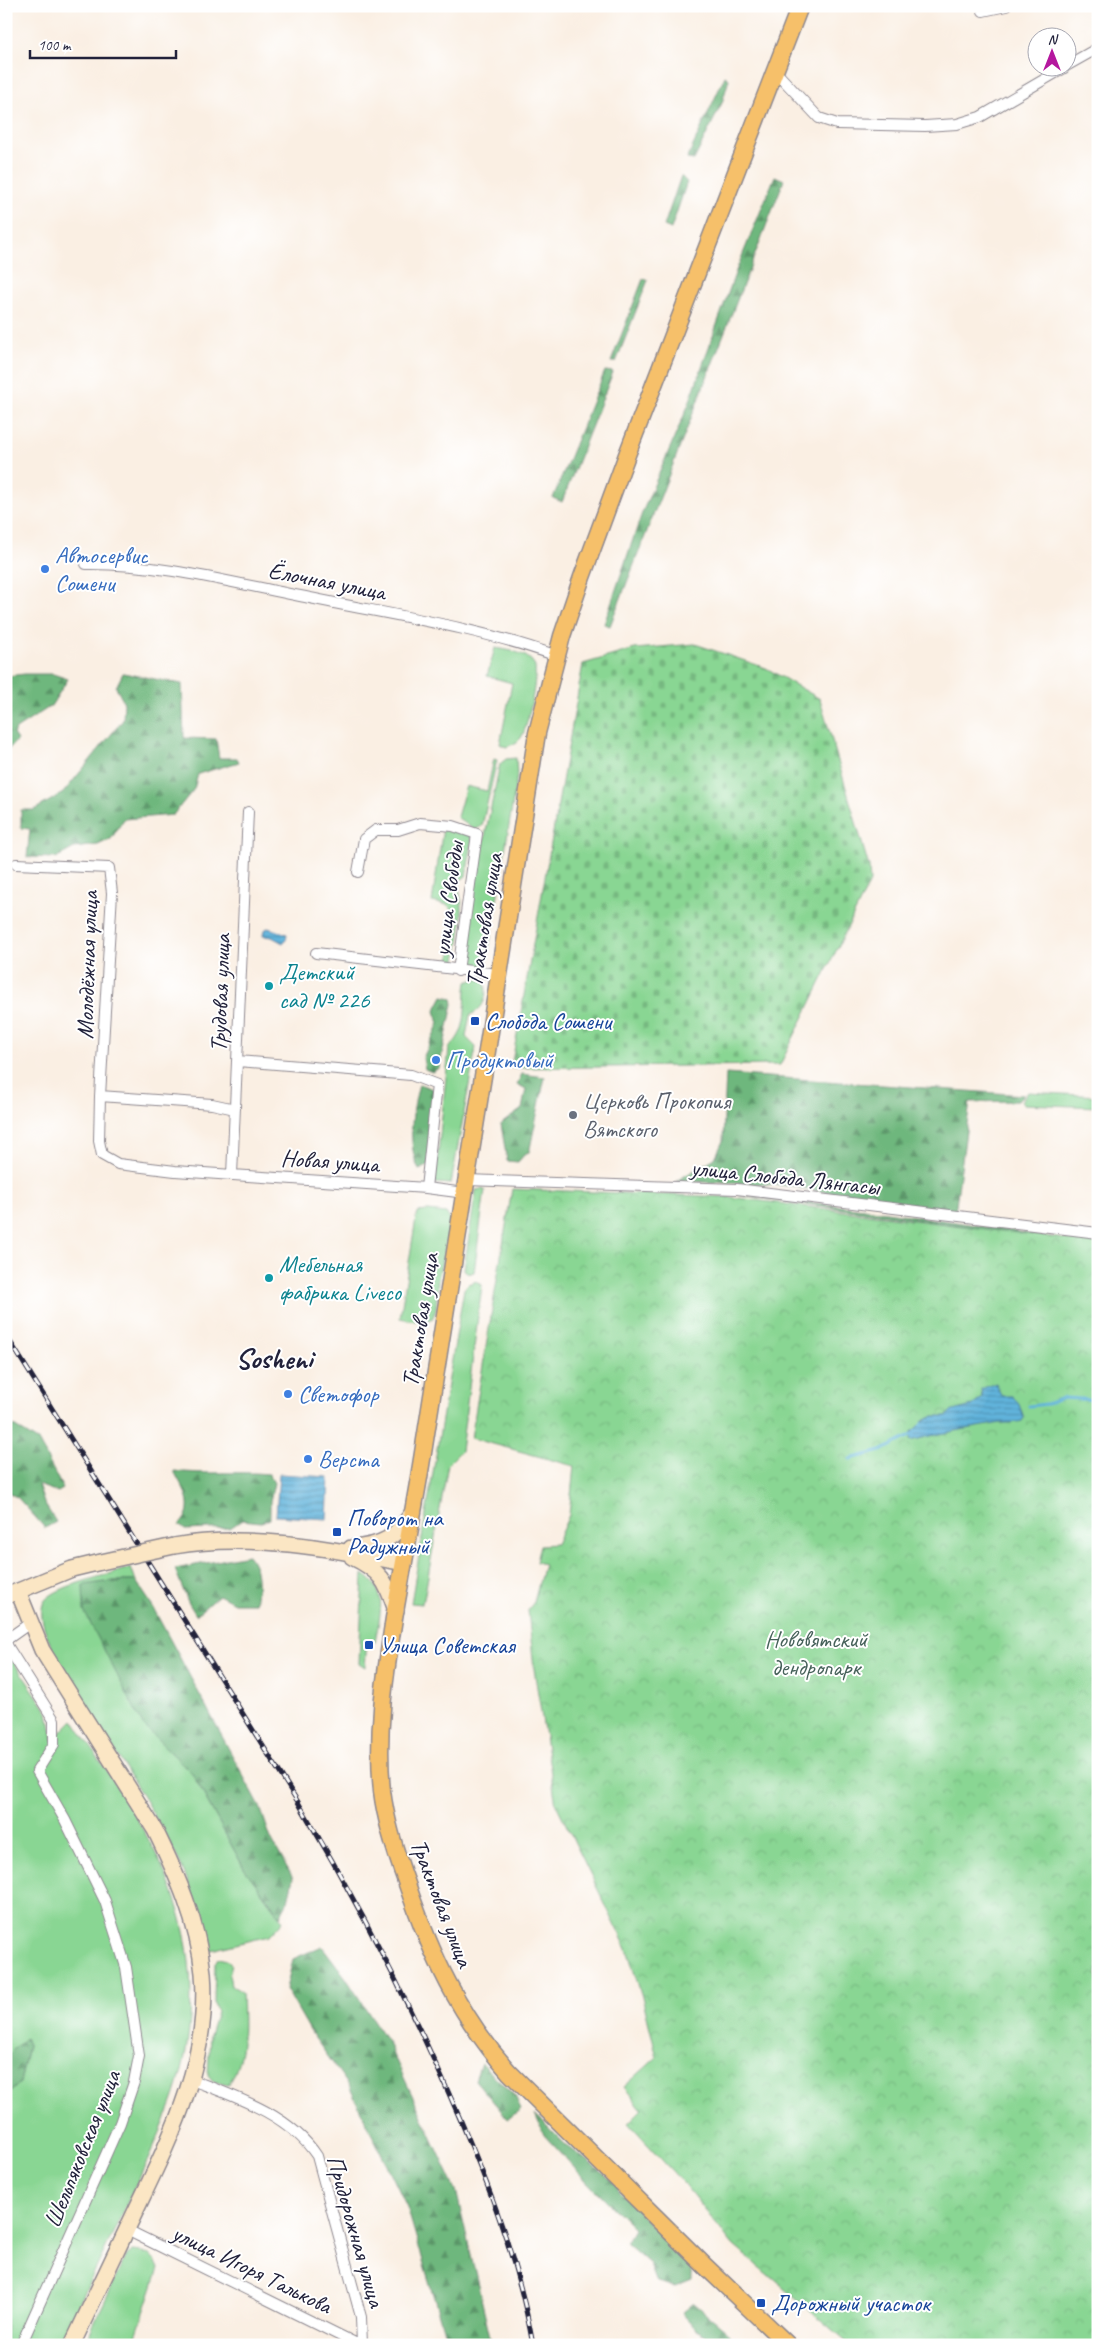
<svg xmlns="http://www.w3.org/2000/svg" width="1104" height="2351" viewBox="0 0 1104 2351" font-family="Caveat,sans-serif">
	<style>
		.green { fill: #89d693; stroke: #567c67 }
		.forest { fill: url(#forest-firs); stroke: #486c5c }
		.cemetery { fill: url(#cemetery-stones); stroke: #567c67 }
		.park { fill: url(#park-crowns); stroke: #567c67 }
		.water { fill: url(#water-rules); stroke: #416a8b }
		.lines { fill: none; stroke-linecap: round; stroke-linejoin: round }
		.stream { stroke: #60b3db; stroke-width: 3 }
		.street-casing { stroke: #8e888f; stroke-width: 12 }
		.secondary-casing { stroke: #8e888f; stroke-width: 18 }
		.primary-casing { stroke: #8e888f; stroke-width: 19 }
		.street { stroke: #fff; stroke-width: 10 }
		.secondary { stroke: #fbe6c4; stroke-width: 15 }
		.primary { stroke: #f6c06b; stroke-width: 16 }
		.rail-casing { stroke: #22223b; stroke-width: 5 }
		.rail { stroke: #fff; stroke-width: 3; stroke-dasharray: 9; stroke-linecap: butt }
		.secondary-bridge-casing { stroke: #8e888f; stroke-width: 18; stroke-linecap: butt }
		.secondary-bridge { stroke: #fbe6c4; stroke-width: 15 }
		.shop-dot { fill: #3f7fe0; stroke: #fff; stroke-width: 2 }
		.culture-dot { fill: #0f9aa8; stroke: #fff; stroke-width: 2 }
		.transit-dot { fill: #1a4fb4; stroke: #fff; stroke-width: 2 }
		.worship-dot { fill: #6b7280; stroke: #fff; stroke-width: 2 }
		.labels { text-anchor: middle; dominant-baseline: central; stroke-width: 4; stroke-linejoin: round; paint-order: stroke }
		.shop-label { font-size: 24px; fill: #366cbe; stroke: #fff; text-anchor: start }
		.street-label { font-size: 24px; fill: #22223b; stroke: #fff }
		.culture-label { font-size: 24px; fill: #0d838f; stroke: #fff; text-anchor: start }
		.transit-label { font-size: 24px; fill: #164399; stroke: #fff; text-anchor: start }
		.worship-label { font-size: 24px; fill: #5b616d; stroke: #fff; text-anchor: start }
		.park-label { font-size: 24px; fill: #46615a; stroke: #fff }
		.district-label { font-size: 29px; font-weight: bold; fill: #22223b; stroke: #fff }
	</style>
	<defs>
		<pattern id="forest-firs" width="22" height="20" patternUnits="userSpaceOnUse" patternTransform="scale(1.25)"><rect width="22" height="20" fill="#6eb77d"/><path d="M5 1l3.5 6h-7zM16 11l3.5 6h-7z" fill="#5a9468"/></pattern>
		<pattern id="cemetery-stones" width="16" height="16" patternUnits="userSpaceOnUse" patternTransform="scale(1.25)"><rect width="16" height="16" fill="#89d693"/><path d="M2 7V4a2 2 0 0 1 4 0v3zM10 15v-3a2 2 0 0 1 4 0v3z" fill="#76b780"/></pattern>
		<pattern id="park-crowns" width="20" height="18" patternUnits="userSpaceOnUse" patternTransform="scale(1.25)"><rect width="20" height="18" fill="#89d693"/><path d="M2 6a3 3 0 1 1 6 0M12 15a3 3 0 1 1 6 0" fill="none" stroke="#76b780"/></pattern>
		<pattern id="water-rules" width="6" height="5" patternUnits="userSpaceOnUse" patternTransform="scale(1.25)"><rect width="6" height="5" fill="#60b3db"/><path d="M0 2.5h6" fill="none" stroke="#4f91b3"/></pattern>
	</defs>
	<rect width="100%" height="100%" fill="#fff"/>
	<filter id="ink" filterUnits="userSpaceOnUse"><feTurbulence type="fractalNoise" baseFrequency=".02" numOctaves="2"/><feDisplacementMap in="SourceGraphic" scale="10" xChannelSelector="R" yChannelSelector="G"/><feConvolveMatrix kernelMatrix="1 2 1 2 8 2 1 2 1" color-interpolation-filters="sRGB"/></filter>
	<filter id="wash" filterUnits="userSpaceOnUse"><feTurbulence type="fractalNoise" baseFrequency=".0096" numOctaves="4" result="noise"/><feDisplacementMap in="SourceGraphic" scale="20" xChannelSelector="R" yChannelSelector="G"/><feGaussianBlur stdDeviation="1.12" result="paint"/><feColorMatrix in="noise" values="0 0 0 0 0 0 0 0 0 0 0 0 0 0 0 0 0 1.4 0 .05"/><feComposite in="paint" operator="in"/></filter>
	<g filter="url(#wash)">
		<rect width="100%" height="100%" fill="#faefe3"/>
		<path class="green" d="M495,648C507,650 527,652 534,664C539,672 528,726 522,736C519,742 512,745 506,747L500,744L512,683L487,676Z
			M516,758L517,776L487,962L482,968L472,967L467,956V936L476,879L500,764L506,759Z
			M494,759L497,760L482,826L474,830L457,817L466,786L487,791Z
			M443,828L470,833L472,843L466,876L459,881C458,895 462,897 462,908C462,925 459,943 456,960L452,961L450,958L457,916L448,905L432,902Z
			M475,979L485,981C488,997 484,1009 470,1015L466,1037L476,1047L451,1184L435,1183L449,1048C470,1029 463,1007 467,982Z
			M1028,1092L1098,1096V1107L1024,1104L1021,1102Z
			M481,1189L485,1190L474,1272L468,1274L464,1269L476,1190Z
			M428,1211L446,1213L451,1221L438,1279L436,1310L432,1319L415,1321L400,1318L417,1212Z
			M477,1281L482,1285L461,1451L448,1464L424,1599L421,1604L411,1603L464,1289L468,1284Z
			M131,1567L136,1581H113L177,1757L192,1773L244,1868L283,1921L269,1936L207,1951C200,1919 192,1886 177,1857C150,1805 118,1757 87,1707C74,1686 58,1665 49,1641C45,1631 39,1616 43,1604C49,1586 112,1575 131,1567Z
			M363,1574C390,1591 379,1616 375,1642H367L365,1667L359,1663Z
			M6,1651L48,1712L53,1740L73,1720C113,1781 160,1844 180,1915C197,1976 194,2045 171,2105C158,2140 141,2174 125,2208C103,2254 81,2299 60,2345H6V2096L20,2083L28,2045L25,2038L6,2057Z
			M218,1958L227,1960L232,1966L229,1974L231,1985L242,1992C243,2023 246,2057 229,2084L214,2082L208,2075L210,2035L217,2012L214,2003L215,1963Z
			M133,2251C145,2252 155,2255 159,2268L133,2345H84L126,2256Z"/>
		<path class="forest" d="M725,76L729,79L722,103L694,160L687,159Z
			M681,176L687,182L671,229L664,226Z
			M775,176L784,180L610,626L604,624L642,513L688,406L736,271Z
			M643,279L648,280L616,362H611Z
			M605,371L613,372L562,502L553,498Z
			M123,673L182,684L184,738L216,739L219,758H237L239,762L198,774L194,789L173,815L124,819L111,839L98,845L74,848L56,858L27,857L30,829L21,828V810H34L63,793L123,720L124,703L116,687Z
			M25,674H53L68,679L51,706L16,729L13,734L17,740L6,752V676Z
			M443,996L452,998L453,1004L439,1068L432,1072L425,1069L423,1058L439,1023L435,1011Z
			M522,1074L545,1077L529,1153L524,1155L518,1162L507,1161L501,1124L522,1109L526,1089L517,1084Z
			M726,1074L1024,1095L1018,1101L970,1102L955,1212L780,1185L676,1181L715,1158L723,1141Z
			M419,1084L433,1089V1103L427,1122L431,1134L428,1166L419,1170C407,1145 412,1111 419,1084Z
			M740,1195C860,1206 979,1225 1098,1245V1249L960,1225Z
			M6,1421L39,1442L63,1489L58,1492L38,1485L44,1503L56,1522L45,1528L18,1498L6,1491Z
			M174,1471C206,1475 237,1471 269,1474L274,1483L270,1501V1519L261,1522L242,1520L230,1528L185,1530L179,1525C198,1508 183,1489 174,1471Z
			M248,1555C260,1570 258,1585 255,1603H234L219,1595L196,1615L188,1602L175,1569Z
			M113,1581H136L150,1602L260,1807L271,1839L293,1878L288,1901L280,1916L244,1868L192,1773L143,1725L84,1611L83,1585Z
			M322,1946L346,1978L388,2043L456,2190L492,2345H448L407,2207L349,2086L312,2034L286,1989L293,1959Z
			M25,2038L28,2045L20,2083L6,2096V2057Z
			M481,2063L515,2096L521,2109L508,2119L475,2080Z
			M535,2114L566,2145L605,2174L669,2245L692,2264V2280L675,2287L657,2282L650,2264L626,2243L634,2229L592,2187L544,2135Z
			M694,2303L727,2331L737,2345H718L696,2329L682,2313Z"/>
		<path class="cemetery" d="M695,644L766,668L820,699L869,867L870,882L780,1065L511,1068L583,664L635,649Z"/>
		<path class="park" d="M512,1189L730,1197L1098,1243V2345H850L733,2245L684,2184L628,2123L642,2109L624,2087L657,2057L643,2000L627,1949L556,1804L534,1669L528,1610L534,1602L544,1564L536,1562L540,1545L556,1544L569,1515L574,1466L471,1438Z"/>
		<path class="water" d="M268,928L287,934L286,940L283,943L272,937L263,936L264,930Z
			M996,1383L1001,1396H1012L1018,1402L1024,1418L1022,1421C1013,1424 1004,1422 995,1424C967,1429 939,1433 911,1441L912,1432L923,1421L934,1416H947L950,1412L972,1406L982,1398L981,1389Z
			M279,1474L329,1477L327,1519L276,1516Z"/>
		<g class="lines">
			<path class="stream" d="M1029,1406L1047,1404L1063,1398L1098,1400
				M850,1459L881,1451L914,1434"/>
		</g>
	</g>
	<g filter="url(#ink)">
		<g class="lines">
			<g class="street-casing">
				<path id="street" d="M985,6L983,11L1006,6
					M1066,66L1098,48
					M775,71L819,118L837,124L925,126L957,124L980,117L1064,68
					M86,564C162,563 236,584 310,598C392,615 477,627 557,656
					M16,864L109,868L112,893L100,1096L99,1141L102,1155L118,1164L175,1171L426,1188
					M358,872L364,839L376,830H398L420,823L453,826L477,834L458,971
					M316,953L498,974
					M238,1061L411,1075L437,1085L426,1188L465,1193
					M100,1096L212,1104L235,1109
					M232,1175L248,812
					M467,1180L737,1189L1098,1233
					M6,1640L30,1623
					M6,1644L54,1720V1744L37,1771L65,1820L105,1901L126,1967L139,2056L134,2082L120,2123L21,2345
					M192,2080C236,2097 289,2114 317,2156L361,2317L362,2345
					M127,2230L359,2345"/>
			</g>
			<g class="secondary-casing">
				<path id="secondary" d="M174,1546C250,1533 329,1548 404,1563
					M351,1548C383,1546 395,1538 413,1512
					M352,1557C381,1571 386,1581 396,1610
					M18,1591L42,1650L155,1830C177,1875 198,1922 203,1973C210,2058 173,2133 137,2208C116,2253 94,2299 72,2345
					M6,1596L72,1569L101,1562"/>
			</g>
			<g class="primary-casing">
				<path id="primary" d="M788,2345L705,2266L509,2072C459,2015 431,1955 407,1884C396,1854 386,1823 382,1791C376,1732 385,1676 394,1618C404,1559 416,1500 425,1440C463,1204 500,969 537,733L562,636L582,577L628,452L800,6"/>
			</g>
			<use href="#street" class="street"/>
			<use href="#secondary" class="secondary"/>
			<use href="#primary" class="primary"/>
			<g class="rail-casing">
				<path id="rail" d="M6,1335L298,1802C347,1884 392,1969 432,2056C475,2150 515,2243 533,2345"/>
			</g>
			<use href="#rail" class="rail"/>
			<g class="secondary-bridge-casing">
				<path id="secondary-bridge" d="M101,1562L174,1546"/>
			</g>
			<use href="#secondary-bridge" class="secondary-bridge"/>
		</g>
	</g>
	<g class="shop-dot">
		<circle cx="45" cy="569" r="5"/>
		<circle cx="436" cy="1060" r="5"/>
		<circle cx="288" cy="1394" r="5"/>
		<circle cx="308" cy="1459" r="5"/>
	</g>
	<g class="culture-dot">
		<circle cx="269" cy="986" r="5"/>
		<circle cx="269" cy="1278" r="5"/>
	</g>
	<g class="transit-dot">
		<rect x="470" y="1016" width="10" height="10" rx="2.5"/>
		<rect x="332" y="1527" width="10" height="10" rx="2.5"/>
		<rect x="364" y="1640" width="10" height="10" rx="2.5"/>
		<rect x="756" y="2298" width="10" height="10" rx="2.5"/>
	</g>
	<circle class="worship-dot" cx="573" cy="1115" r="5"/>
	<g class="labels">
		<g class="shop-label">
			<text x="55" y="555">Автосервис<tspan x="55" dy="28">Сошени</tspan></text>
			<text x="446" y="1060">Продуктовый</text>
			<text x="298" y="1394">Светофор</text>
			<text x="318" y="1459">Верста</text>
		</g>
		<g class="street-label">
			<text transform="translate(327 581) rotate(11)">Ёлочная улица</text>
			<text transform="translate(448 899) rotate(-83)">улица Свободы</text>
			<text transform="translate(484 920) rotate(-81)">Трактовая улица</text>
			<text transform="translate(87 965) rotate(-88)">Молодёжная улица</text>
			<text transform="translate(220 993) rotate(-88)">Трудовая улица</text>
			<text transform="translate(330 1161) rotate(4)">Новая улица</text>
			<text transform="translate(785 1177) rotate(6)">улица Слобода Лянгасы</text>
			<text transform="translate(420 1320) rotate(-81)">Трактовая улица</text>
			<text transform="translate(442 1903) rotate(69)">Трактовая улица</text>
			<text transform="translate(82 2149) rotate(-68)">Шельпяковская улица</text>
			<text transform="translate(356 2231) rotate(74)">Придорожная улица</text>
			<text transform="translate(252 2269) rotate(26)">улица Игоря Талькова</text>
		</g>
		<g class="culture-label">
			<text x="279" y="972">Детский<tspan x="279" dy="28">сад № 226</tspan></text>
			<text x="279" y="1264">Мебельная<tspan x="279" dy="28">фабрика Liveco</tspan></text>
		</g>
		<g class="transit-label">
			<text x="485" y="1021">Слобода Сошени</text>
			<text x="347" y="1518">Поворот на<tspan x="347" dy="28">Радужный</tspan></text>
			<text x="379" y="1645">Улица Советская</text>
			<text x="771" y="2303">Дорожный участок</text>
		</g>
		<g class="worship-label">
			<text x="583" y="1101">Церковь Прокопия<tspan x="583" dy="28">Вятского</tspan></text>
		</g>
		<g class="park-label">
			<text x="816" y="1639">Нововятский<tspan x="816" dy="28">дендропарк</tspan></text>
		</g>
		<g class="district-label">
			<text x="274" y="1358">Sosheni</text>
		</g>
	</g>
	<rect width="1104" height="2351" fill="none" stroke="#fff" stroke-width="25"/>
	<g transform="translate(1052 52)"><circle r="24" fill="#ffffff" stroke="#a7a7b1"/>
	<path d="M0-4L9 19L0 12L-9 19Z" fill="#b5179e"/>
	<text y="-8" font-size="14" font-weight="bold" text-anchor="middle" fill="#22223b">N</text>
	</g>
	<path d="M30 50v8h146v-8" fill="none" stroke="#22223b" stroke-width="2.5"/>
	<text x="38" y="50" font-size="15" fill="#22223b" stroke="#ffffff" stroke-width="4" paint-order="stroke">100 m</text>
</svg>
